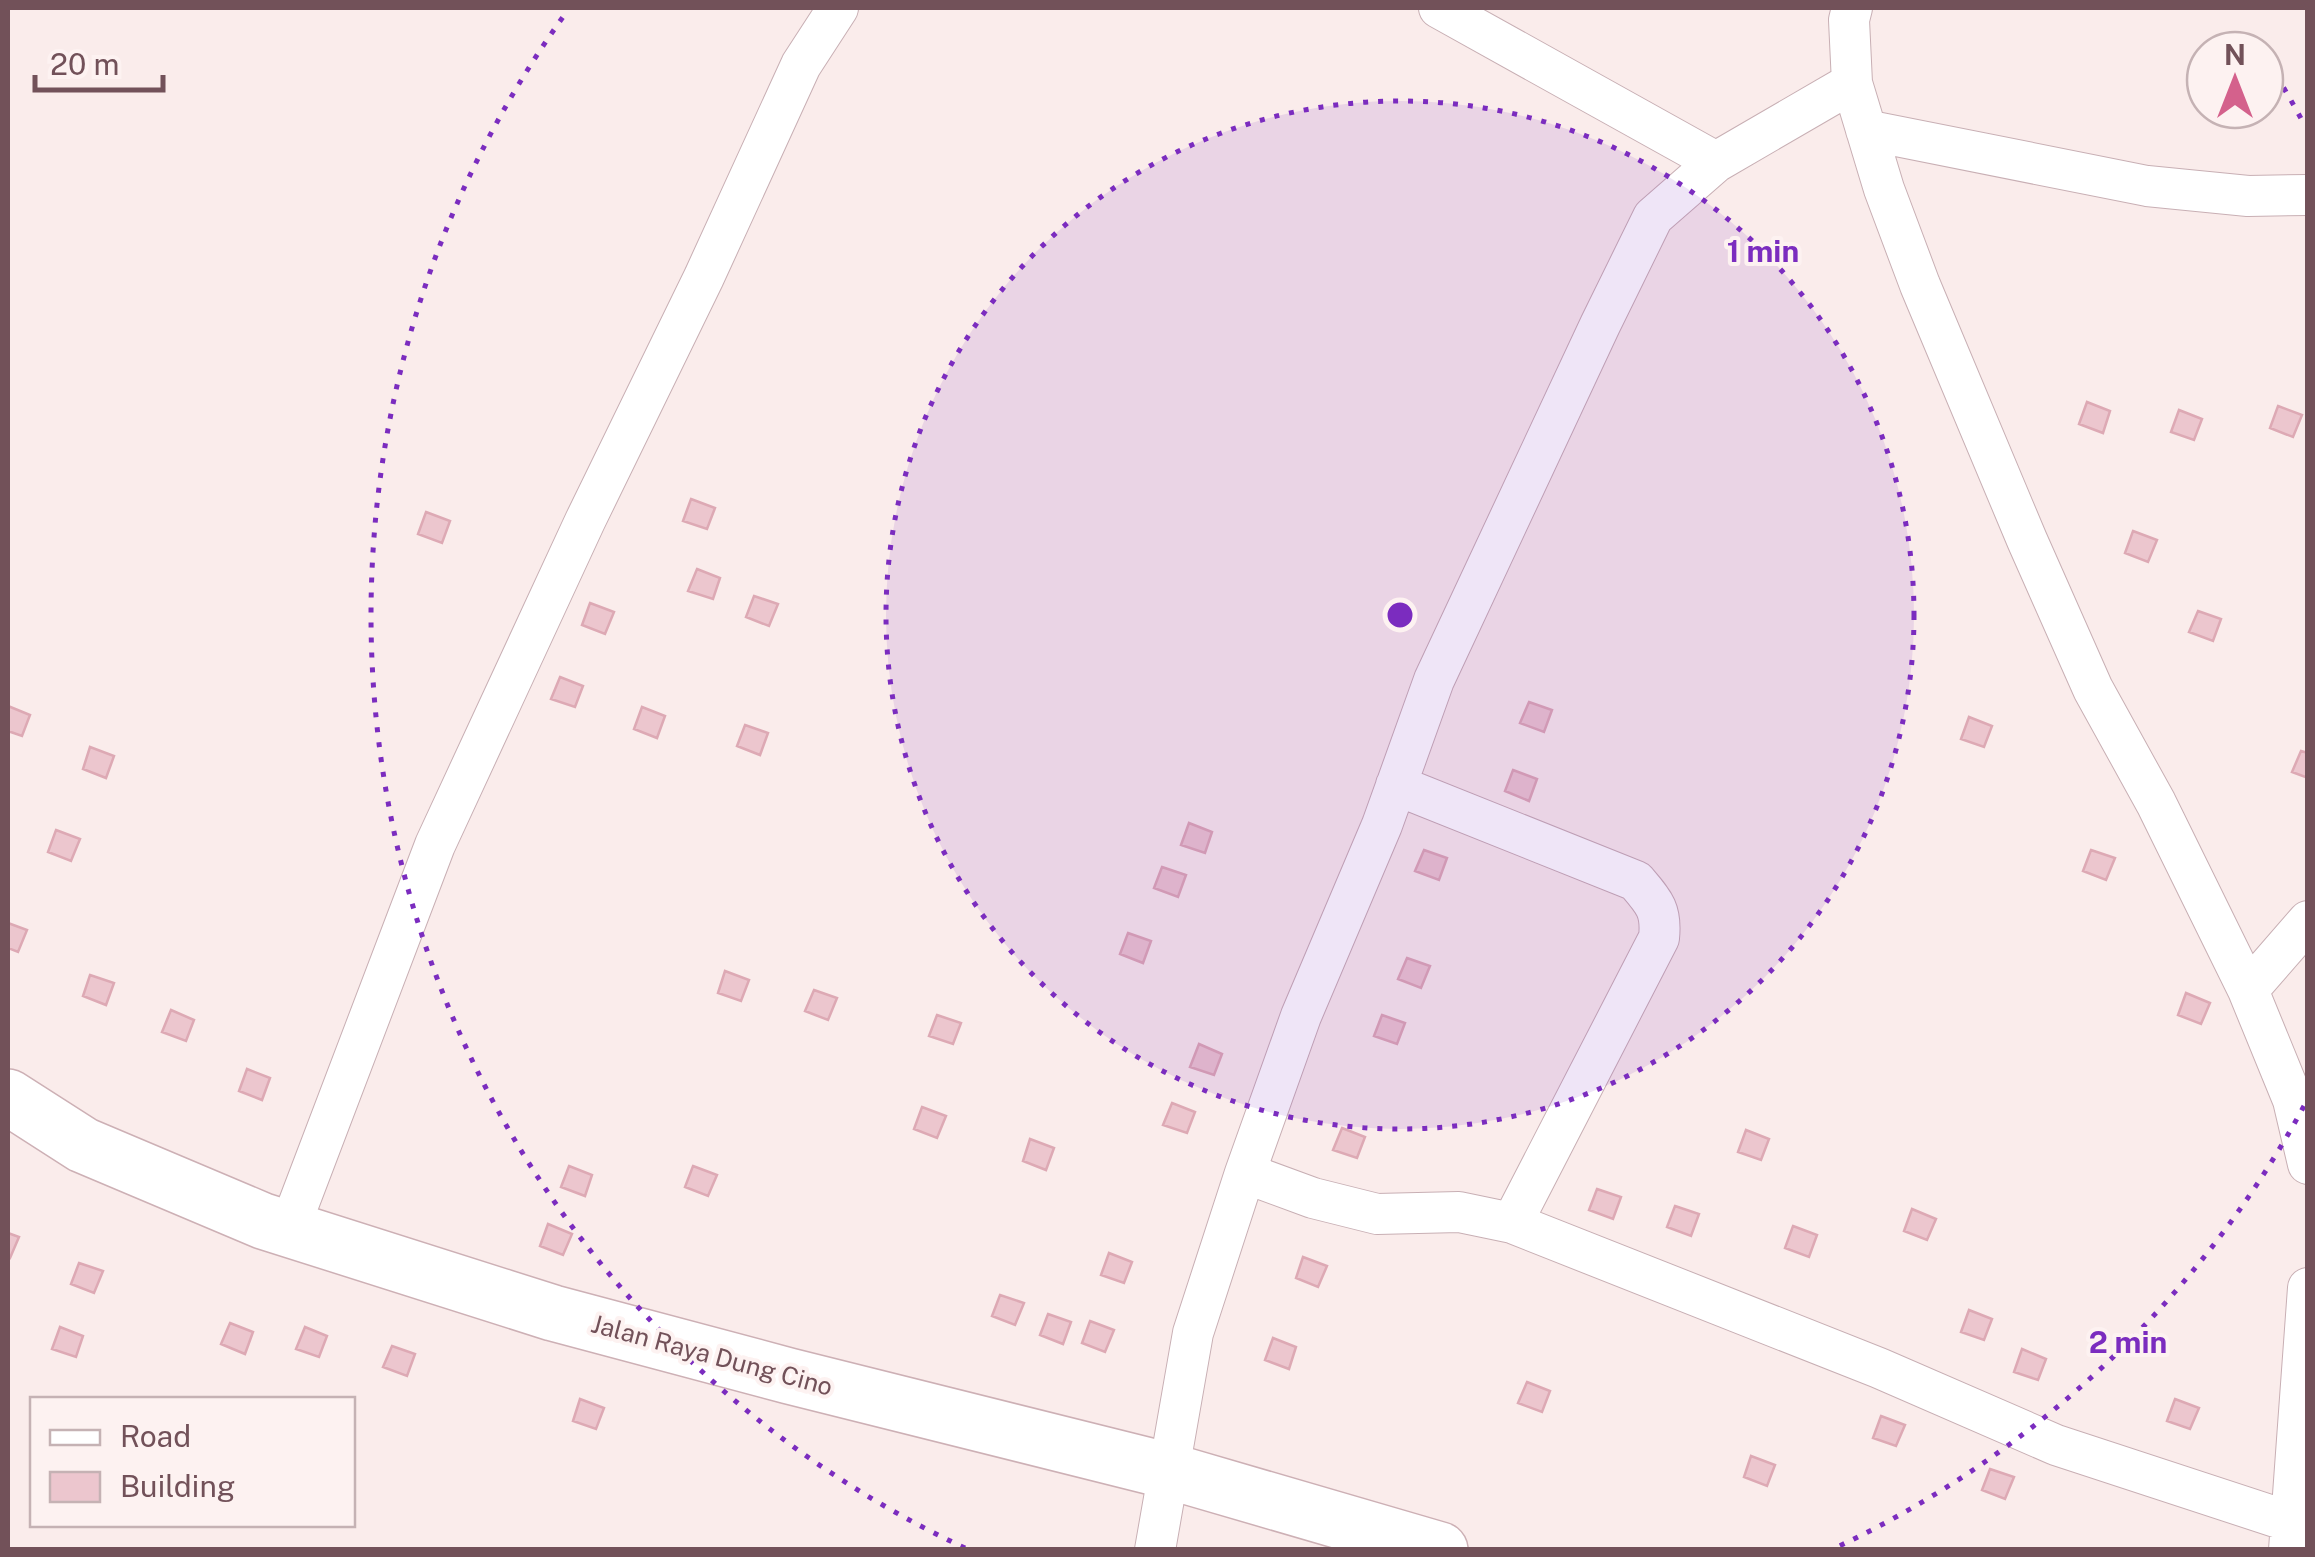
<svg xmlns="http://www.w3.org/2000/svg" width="2315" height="1557" viewBox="0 0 2315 1557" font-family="'Public Sans',sans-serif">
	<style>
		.building { fill: #ecc6ce; stroke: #dda9b4; stroke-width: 2.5 }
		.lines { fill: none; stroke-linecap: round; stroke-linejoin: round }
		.street-casing { stroke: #c8afb4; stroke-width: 42 }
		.secondary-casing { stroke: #cdb0b5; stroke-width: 58 }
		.street { stroke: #fff; stroke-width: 40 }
		.secondary { stroke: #fff; stroke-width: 55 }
		.ring { fill: none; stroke: #7b2cbf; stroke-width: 5; stroke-dasharray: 5 10 }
		.labels { text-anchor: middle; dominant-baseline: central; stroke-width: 8; stroke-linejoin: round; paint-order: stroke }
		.street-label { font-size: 25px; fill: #725159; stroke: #fdf2f1 }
		.centre { fill: #7b2cbf; stroke: #fdf2f1; stroke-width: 5 }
		.ring-label { font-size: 30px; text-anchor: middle; font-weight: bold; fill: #7b2cbf; stroke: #fdf2f1; stroke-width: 8; stroke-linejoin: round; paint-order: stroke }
	</style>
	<rect width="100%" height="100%" fill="#faeceb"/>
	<path class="building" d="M2087,402L2110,411L2103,433L2079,424Z
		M2278,406L2302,415L2293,437L2270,428Z
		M2179,410L2202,419L2194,440L2171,432Z
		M691,499L715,508L707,529L683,521Z
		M426,512L450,521L442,543L418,534Z
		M2133,531L2157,540L2148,562L2125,553Z
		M697,569L720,578L713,599L688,591Z
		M754,596L778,604L769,626L746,617Z
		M590,603L614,612L605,634L582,625Z
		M2198,611L2221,619L2213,641L2189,632Z
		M560,677L583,686L575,707L551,699Z
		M1529,702L1552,710L1544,732L1520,723Z
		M8,706L30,715L22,736L8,731Z
		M642,707L665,716L657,738L634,729Z
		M1969,717L1992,726L1984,747L1961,739Z
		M745,725L768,733L760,755L737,746Z
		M90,747L114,756L106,778L83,769Z
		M2301,751L2308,753V778L2292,772Z
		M1513,770L1537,779L1529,801L1505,791Z
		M1189,823L1212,832L1205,853L1181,845Z
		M56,830L80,839L71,861L48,852Z
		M1424,850L1447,858L1439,880L1415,871Z
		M2091,850L2115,858L2106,880L2083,871Z
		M1162,867L1186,875L1178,897L1154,888Z
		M8,923L27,930L18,952L8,948Z
		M1128,933L1151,941L1143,963L1120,954Z
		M1407,958L1430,966L1421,988L1398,979Z
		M725,971L749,980L741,1001L718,993Z
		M90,975L114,983L106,1005L83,996Z
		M814,990L837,998L828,1020L805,1011Z
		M2186,993L2210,1003L2201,1024L2178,1015Z
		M171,1010L194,1020L186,1041L162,1032Z
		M937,1015L961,1023L953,1044L929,1036Z
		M1382,1015L1405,1023L1397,1044L1374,1036Z
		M1199,1044L1222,1054L1214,1075L1190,1067Z
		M247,1069L270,1078L262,1100L239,1091Z
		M1172,1103L1195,1112L1187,1133L1163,1125Z
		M922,1107L946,1116L937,1138L914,1129Z
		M1342,1128L1365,1137L1357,1158L1333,1150Z
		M1746,1130L1769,1139L1761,1160L1738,1152Z
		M1030,1139L1054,1148L1046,1170L1023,1161Z
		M569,1166L592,1175L585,1196L561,1187Z
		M693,1166L717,1175L708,1196L685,1187Z
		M1597,1189L1621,1197L1613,1219L1589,1210Z
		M1675,1206L1699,1214L1691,1236L1667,1227Z
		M1912,1209L1936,1219L1927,1240L1904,1231Z
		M548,1224L572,1234L563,1255L540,1246Z
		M1793,1226L1817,1235L1809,1257L1785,1248Z
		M8,1233L19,1237L10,1258L8,1257Z
		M1109,1253L1132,1262L1124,1283L1101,1275Z
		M1303,1257L1327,1266L1318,1287L1296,1278Z
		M79,1263L103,1271L94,1293L71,1284Z
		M1000,1295L1024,1303L1015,1325L992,1316Z
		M1969,1310L1992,1319L1984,1340L1961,1332Z
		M1048,1314L1071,1322L1063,1344L1040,1335Z
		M1090,1321L1114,1330L1105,1352L1082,1343Z
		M230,1323L253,1332L245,1354L221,1344Z
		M60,1327L83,1336L76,1357L52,1349Z
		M305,1327L327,1336L319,1357L296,1349Z
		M1273,1338L1296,1347L1289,1369L1265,1360Z
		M392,1346L415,1354L407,1376L383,1367Z
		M2022,1349L2046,1359L2038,1380L2014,1372Z
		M1527,1382L1550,1391L1542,1412L1518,1403Z
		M580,1399L604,1408L596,1429L573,1421Z
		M2175,1399L2199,1408L2190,1429L2167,1421Z
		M1881,1416L1905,1425L1896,1446L1873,1438Z
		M1751,1456L1775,1465L1767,1486L1744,1477Z
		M1990,1469L2014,1477L2005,1499L1982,1490Z"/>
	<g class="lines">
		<g class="street-casing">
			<path id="street" d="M1439,8L1716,162
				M1852,8L1849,20L1852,83L1884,189L1920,285L2027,540L2093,689L2156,803L2248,990L2293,1100L2308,1164
				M1866,130L2147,186L2248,196L2308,195
				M1396,785L1636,881C1654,902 1662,910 1659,938L1512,1223
				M2248,990L2308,921
				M1245,1173L1313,1198L1377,1214L1459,1212L1512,1223L1879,1368L2056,1445L2291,1522L2308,1524
				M289,1229L435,845L585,521L704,277L801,65L838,8
				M1155,1550L1193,1333L1245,1173L1301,1016L1382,825L1434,680L1600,325L1653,217L1716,162L1852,83
				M2289,1550L2308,1288"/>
		</g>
		<g class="secondary-casing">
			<path id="secondary" d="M8,1097L83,1145L263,1221L553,1313L789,1376L1169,1471L1440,1550"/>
		</g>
		<use href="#street" class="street"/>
		<use href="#secondary" class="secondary"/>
	</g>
	<circle cx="1400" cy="615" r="514" fill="#7b2cbf" fill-opacity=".12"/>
	<g class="ring">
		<circle cx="1400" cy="615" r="514"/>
		<path d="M2304 1106A1029 1029 0 0 1 1835 1548M965 1548A1029 1029 0 0 1 568 10M2268 62A1029 1029 0 0 1 2304 124"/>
	</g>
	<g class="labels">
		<g class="street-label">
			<text transform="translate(712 1355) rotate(15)">Jalan Raya Dung Cino</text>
		</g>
	</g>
	<circle cx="1400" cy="615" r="15" class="centre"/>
	<g class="ring-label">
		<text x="1763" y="262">1 min</text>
		<text x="2128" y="1353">2 min</text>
	</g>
	<rect width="2315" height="1557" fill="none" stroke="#725159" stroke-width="20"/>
	<rect x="30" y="1397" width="325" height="130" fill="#fdf2f1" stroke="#c5b2b4" stroke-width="2.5"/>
	<rect x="50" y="1430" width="50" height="15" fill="#ffffff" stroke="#c5b2b4" stroke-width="2.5"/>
	<text x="120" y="1447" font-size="30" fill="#725159">Road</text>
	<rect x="50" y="1472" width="50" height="30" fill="#ecc6ce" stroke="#c5b2b4" stroke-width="2.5"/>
	<text x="120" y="1497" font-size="30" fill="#725159">Building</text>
	<g transform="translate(2235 80)"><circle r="48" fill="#fdf2f1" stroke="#c5b2b4" stroke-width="2.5"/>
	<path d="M0-8L18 38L0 25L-18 38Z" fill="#d4618c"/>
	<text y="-15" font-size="28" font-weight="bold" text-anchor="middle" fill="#725159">N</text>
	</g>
	<path d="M35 75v15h128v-15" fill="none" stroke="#725159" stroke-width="5"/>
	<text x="50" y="75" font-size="30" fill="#725159" stroke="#fdf2f1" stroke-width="8" paint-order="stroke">20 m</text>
</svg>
